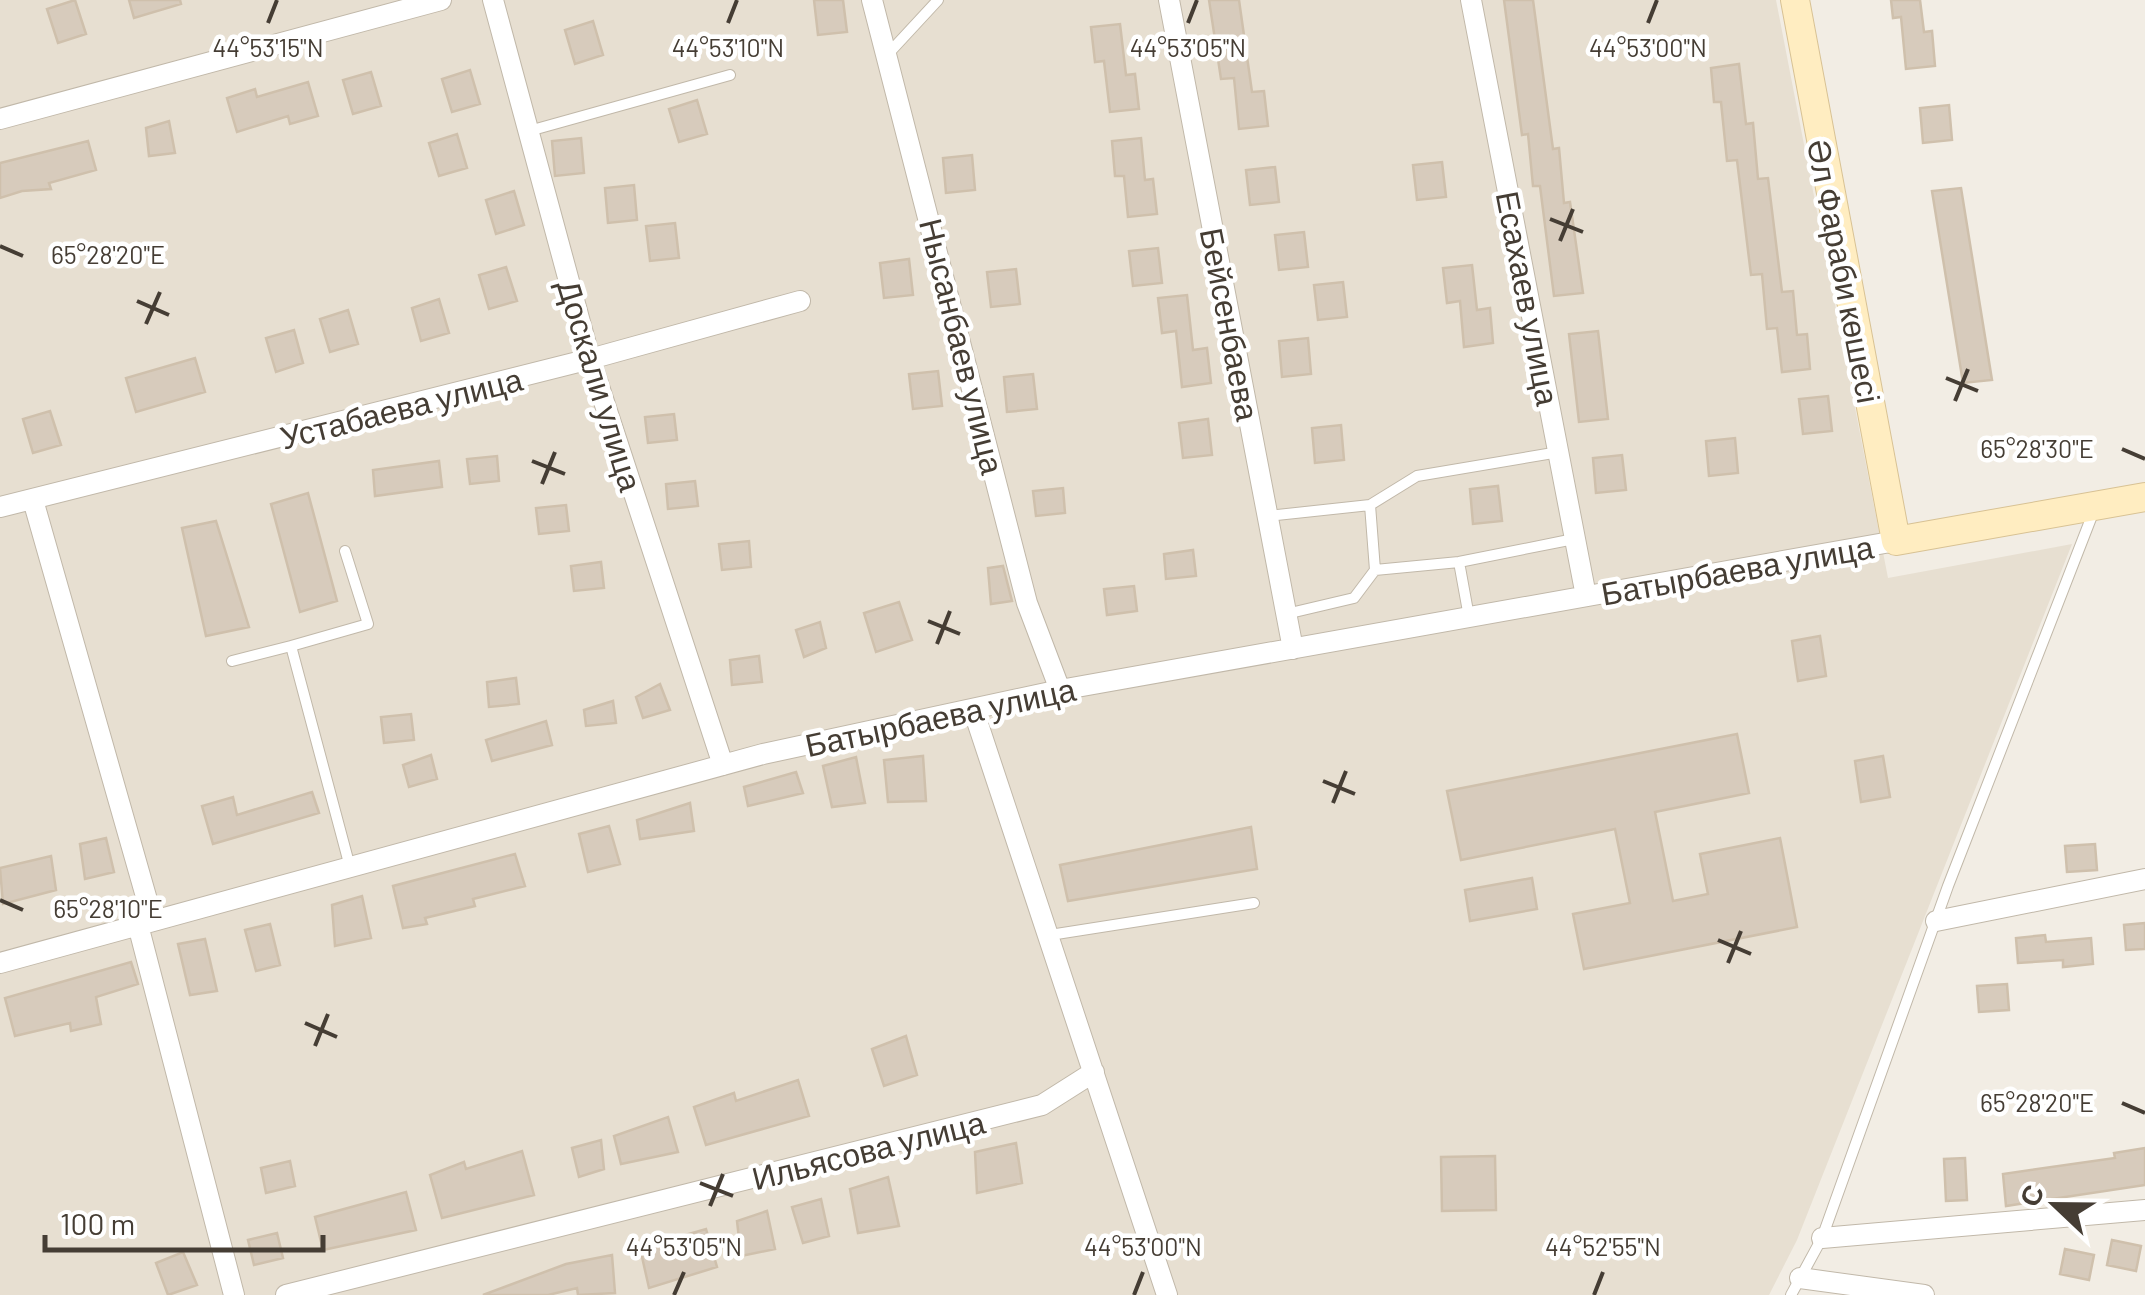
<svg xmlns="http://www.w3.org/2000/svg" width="2145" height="1295" viewBox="0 0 2145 1295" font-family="Barlow,sans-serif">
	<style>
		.residential { fill: #e7dfd1 }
		.building { fill: #d7cbbc; stroke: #cfc0ac; stroke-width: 2.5 }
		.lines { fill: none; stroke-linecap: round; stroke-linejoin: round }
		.lane-casing { stroke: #c1b8a9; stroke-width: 12 }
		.street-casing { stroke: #c1b8a9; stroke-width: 22 }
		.secondary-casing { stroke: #d8c294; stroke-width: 30 }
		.lane { stroke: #fff; stroke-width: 10 }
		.street { stroke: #fff; stroke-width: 20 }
		.secondary { stroke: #ffedc1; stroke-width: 28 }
		.ticks { fill: none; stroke: #453d34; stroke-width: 4 }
		.labels { text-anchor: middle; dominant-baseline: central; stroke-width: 9; stroke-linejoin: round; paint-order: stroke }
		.street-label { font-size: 32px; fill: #453d34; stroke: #fff }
		.ticks-label { font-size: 25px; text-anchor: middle; fill: #453d34; stroke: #fff; stroke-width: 9; stroke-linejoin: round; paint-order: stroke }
	</style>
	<rect width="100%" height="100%" fill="#f2ede4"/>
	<path class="residential" d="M0,0H1776L1888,578L2072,544L1797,1240L1769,1295H0Z"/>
	<path class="building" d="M75,0L86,34L58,43L47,9Z
		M129,0H180L181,4L134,18Z
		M814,0H843L847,32L818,35Z
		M1209,0H1239L1252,92L1264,91L1268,126L1239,129L1234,78L1221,79Z
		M1504,0H1533L1553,149L1559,148L1564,203L1570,202L1583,293L1554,296L1540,186H1533L1528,134L1522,135Z
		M1891,0H1920L1924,32L1932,31L1935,66L1906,69L1901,17L1893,18Z
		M593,21L603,55L575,64L565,30Z
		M1120,24L1126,75L1135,74L1139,109L1110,112L1104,61L1095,62L1091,27Z
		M1739,64L1746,124L1753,123L1758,179L1768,178L1782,292L1793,291L1797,335L1807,334L1810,369L1782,372L1777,328L1767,329L1762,274L1751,275L1737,160L1727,161L1721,102H1714L1711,68Z
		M470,70L480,104L452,112L442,79Z
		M371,72L381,106L353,114L343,80Z
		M308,82L318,116L290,124L288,116L237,132L227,98L255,89L257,97Z
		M697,100L707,134L679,142L669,109Z
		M1949,105L1952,140L1923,143L1920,108Z
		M169,121L175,153L149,156L146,128Z
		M457,134L467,168L439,176L429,143Z
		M581,138L584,173L555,176L552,141Z
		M1141,138L1145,180L1153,179L1157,214L1128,217L1124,176H1115L1112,141Z
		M88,141L96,170L49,183L51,189L22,191L0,198V163Z
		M972,155L975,190L946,193L943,158Z
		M1442,162L1446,197L1417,200L1413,165Z
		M1275,167L1279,202L1250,205L1246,170Z
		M634,185L637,220L608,223L605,188Z
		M1961,188L1992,380L1963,383L1932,191Z
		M514,191L524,225L496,234L486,200Z
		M675,223L679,258L650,261L646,226Z
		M1304,232L1308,267L1279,270L1275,235Z
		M1158,248L1162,283L1133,286L1129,251Z
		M909,259L913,295L884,298L880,263Z
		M1472,265L1477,310L1490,308L1493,343L1464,347L1460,301L1447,303L1443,268Z
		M506,267L517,301L489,309L479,275Z
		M1016,269L1020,304L991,307L987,272Z
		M1343,282L1347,317L1318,320L1314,285Z
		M1187,295L1193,350L1207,348L1211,383L1182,387L1176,331L1162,333L1158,298Z
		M439,299L449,333L421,341L412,308Z
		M348,310L358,344L330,352L320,319Z
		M294,330L303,363L276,372L266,338Z
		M1598,331L1608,419L1579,422L1569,334Z
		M1308,338L1311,374L1282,377L1279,341Z
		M195,358L205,392L136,412L126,378Z
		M938,371L942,406L913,409L909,374Z
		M1033,374L1037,409L1007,412L1004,377Z
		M1828,396L1832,431L1803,434L1799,399Z
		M50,411L61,445L33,453L23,419Z
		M674,414L677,440L648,443L645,417Z
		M1208,419L1212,455L1183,458L1179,423Z
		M1341,425L1344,460L1315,463L1312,428Z
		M1735,438L1738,473L1709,476L1706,441Z
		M1622,455L1626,490L1596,493L1593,458Z
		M497,456L499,481L470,484L467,459Z
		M439,461L442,487L375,496L373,470Z
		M695,481L698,506L668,509L666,484Z
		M1498,486L1502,521L1473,524L1470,489Z
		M1063,488L1065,513L1036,516L1033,491Z
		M308,493L337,601L300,612L271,504Z
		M566,505L569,531L539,534L536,508Z
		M216,521L249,627L206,636L182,528Z
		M749,541L751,567L722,570L719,544Z
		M1193,550L1196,576L1166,579L1164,554Z
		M601,562L604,588L574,591L571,566Z
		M1003,566L1012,601L991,604L988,568Z
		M1134,586L1137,611L1107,615L1104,589Z
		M899,602L912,640L876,652L864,613Z
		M820,622L826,648L804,657L796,630Z
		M1820,636L1826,676L1798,681L1792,641Z
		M759,656L762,682L732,685L730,660Z
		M516,678L519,704L489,707L487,682Z
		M660,684L670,710L643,718L636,697Z
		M613,701L616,723L586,726L584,710Z
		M411,714L414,740L384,743L381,717Z
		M546,721L552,745L492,761L486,740Z
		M1737,734L1749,793L1655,812L1673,901L1708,894L1700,854L1780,838L1797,927L1584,969L1573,914L1630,903L1615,829L1461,860L1447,791Z
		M431,755L437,779L409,787L403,765Z
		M923,756L926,801L888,802L884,760Z
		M1883,756L1890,797L1861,802L1855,761Z
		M856,757L865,803L832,807L823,766Z
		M796,772L803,793L748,806L744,787Z
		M312,792L319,813L213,844L202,806L233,797L237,815Z
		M690,803L694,831L640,839L637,820Z
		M609,826L620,864L588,872L579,834Z
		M1251,827L1257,869L1068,901L1060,865Z
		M106,838L114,872L85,879L80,844Z
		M2095,844L2097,870L2067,872L2065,846Z
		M515,854L525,886L473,899L475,906L425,918L427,924L403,928L393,886Z
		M51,856L56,890L3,904L0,868Z
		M1532,878L1537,909L1470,921L1465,890Z
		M362,896L371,938L335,946L332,905Z
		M2145,923V949L2126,950L2124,925Z
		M270,924L280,965L256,971L245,930Z
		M2045,935L2046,942L2091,938L2093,964L2063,967V960L2018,963L2016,938Z
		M205,939L217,991L190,995L178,944Z
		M131,962L138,984L96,997L101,1024L71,1031L70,1023L15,1036L5,998Z
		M2007,984L2009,1010L1979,1012L1977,986Z
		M906,1036L917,1075L884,1086L872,1049Z
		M798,1080L809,1116L706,1145L694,1107L734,1093L736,1101Z
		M668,1117L678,1152L621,1164L614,1136Z
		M601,1140L604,1169L579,1177L572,1148Z
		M1016,1143L1022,1183L977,1193L975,1152Z
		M2145,1148V1185L2006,1206L2003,1174L2115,1158L2114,1153Z
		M522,1151L534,1195L442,1218L430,1175L464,1162L466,1169Z
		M1495,1156L1496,1210L1442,1211L1441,1157Z
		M1965,1158L1967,1200L1946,1201L1944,1159Z
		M290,1161L295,1186L266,1193L261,1168Z
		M888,1177L899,1226L858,1233L850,1189Z
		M406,1192L416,1230L323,1250L315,1217Z
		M821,1199L829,1236L803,1243L792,1207Z
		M767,1211L775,1249L741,1256L737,1221Z
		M706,1229L717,1267L649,1288L640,1248Z
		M277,1233L283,1258L254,1265L248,1240Z
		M2112,1240L2141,1246L2136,1271L2107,1265Z
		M2065,1249L2094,1255L2089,1280L2060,1274Z
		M183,1252L197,1285L168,1295L156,1263Z
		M612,1255L615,1293L578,1295L577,1288L548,1295H483L566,1264Z"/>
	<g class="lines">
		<g class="lane-casing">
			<path id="lane" d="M888,54L938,0
				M529,131L730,75
				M1370,505L1375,570
				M1268,516L1370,505L1417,476L1559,452
				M1459,562L1469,617
				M1286,614L1354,598L1375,570L1459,562L1574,539
				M291,646L368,624L345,551
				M232,661L291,646L350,867
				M1050,935L1254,903
				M1791,1295L1822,1238L1948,886L2095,508"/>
		</g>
		<g class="street-casing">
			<path id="street" d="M493,0L590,359L723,765
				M872,0L1027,603L1060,690
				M1169,0L1293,649
				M1471,0L1586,596
				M0,119L441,0
				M33,500L153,921
				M0,507L590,359L800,301
				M973,709L1167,1295
				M1936,921L2145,879
				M138,925L234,1295
				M0,963L763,754L1060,690L1896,541
				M1822,1238L2145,1210
				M1800,1278L1924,1295
				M286,1295L1042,1105L1094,1072"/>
		</g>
		<g class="secondary-casing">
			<path id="secondary" d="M1795,0L1896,541L2145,497"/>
		</g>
		<use href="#lane" class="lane"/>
		<use href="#street" class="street"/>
		<use href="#secondary" class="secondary"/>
	</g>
	<path class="ticks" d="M268,23L277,0M728,23L737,0M1188,23L1197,0M1648,23L1657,0M1550,219L1583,232M1560,241L1573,209M0,246L23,256M137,301L169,315M146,324L160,292M1946,378L1978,391M1955,401L1968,369M2122,449L2145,459M532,461L565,474M542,484L555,452M928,621L960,634M937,644L950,611M1323,781L1355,794M1333,803L1346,771M0,900L23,910M1718,940L1751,954M1728,963L1741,931M305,1023L337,1037M315,1046L328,1014M2122,1103L2145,1113M700,1183L733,1196M710,1206L723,1174M674,1295L684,1272M1134,1295L1143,1272M1594,1295L1603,1272"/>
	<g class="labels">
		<g class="street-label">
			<text transform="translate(1845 271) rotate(79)">Әл Фараби көшесі</text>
			<text transform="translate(1529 298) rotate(79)">Есахаев улица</text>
			<text transform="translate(1231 324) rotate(79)">Бейсенбаева</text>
			<text transform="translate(963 346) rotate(76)">Нысанбаев улица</text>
			<text transform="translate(601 385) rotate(73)">Доскали улица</text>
			<text transform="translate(401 407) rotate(-14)">Устабаева улица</text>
			<text transform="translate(1737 569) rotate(-10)">Батырбаева улица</text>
			<text transform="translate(940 716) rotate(-12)">Батырбаева улица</text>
			<text transform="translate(868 1149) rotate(-14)">Ильясова улица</text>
		</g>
	</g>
	<g class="ticks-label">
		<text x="268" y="57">44°53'15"N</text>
		<text x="728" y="57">44°53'10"N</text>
		<text x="1648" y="57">44°53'00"N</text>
		<text x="1188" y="57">44°53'05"N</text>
		<text x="108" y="264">65°28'20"E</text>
		<text x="2037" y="458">65°28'30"E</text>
		<text x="108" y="918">65°28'10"E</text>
		<text x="2037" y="1112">65°28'20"E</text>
		<text x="684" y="1256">44°53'05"N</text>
		<text x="1143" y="1256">44°53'00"N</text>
		<text x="1603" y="1256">44°52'55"N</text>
	</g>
	<g transform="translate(2055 1205) rotate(292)" stroke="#ffffff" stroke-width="8" paint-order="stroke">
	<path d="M0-8L18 38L0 25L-18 38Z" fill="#453d34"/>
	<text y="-15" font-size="28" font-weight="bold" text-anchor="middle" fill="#453d34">С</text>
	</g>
	<path d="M45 1235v15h278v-15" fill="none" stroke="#453d34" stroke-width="5"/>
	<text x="60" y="1235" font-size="30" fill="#453d34" stroke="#ffffff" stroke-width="8" paint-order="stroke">100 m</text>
</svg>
